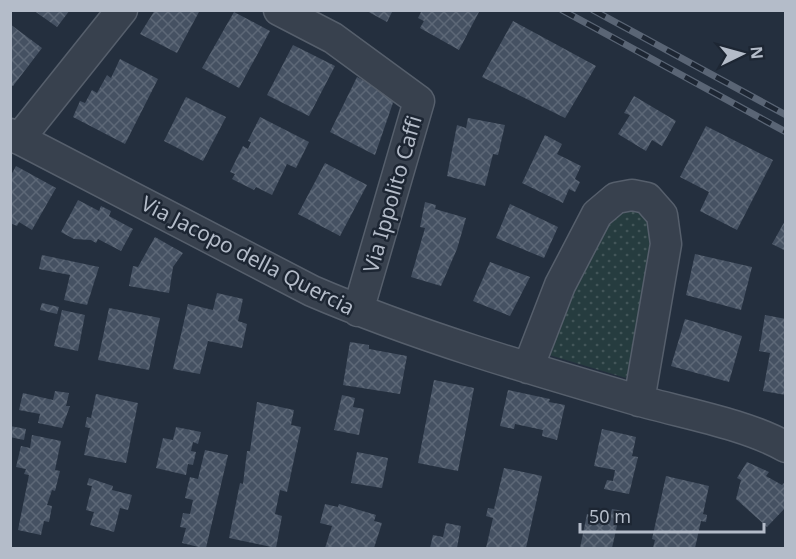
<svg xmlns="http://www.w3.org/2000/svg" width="796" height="559" viewBox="0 0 796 559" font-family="'Noto Sans',sans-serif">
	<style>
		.park { fill: url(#park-dots) }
		.building { fill: url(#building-cross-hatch) }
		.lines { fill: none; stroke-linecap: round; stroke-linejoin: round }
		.street-casing { stroke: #565f6c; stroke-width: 33 }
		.street { stroke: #38414e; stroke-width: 30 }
		.rail-casing { stroke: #5a6575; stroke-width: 7 }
		.rail { stroke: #1d2633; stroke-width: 4.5; stroke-dasharray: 14; stroke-linecap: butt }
		.labels { text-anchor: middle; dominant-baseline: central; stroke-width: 5; stroke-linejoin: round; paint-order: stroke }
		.street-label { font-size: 21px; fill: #b4bcc9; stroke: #1d2633 }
	</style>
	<defs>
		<pattern id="park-dots" width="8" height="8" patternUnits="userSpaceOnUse" patternTransform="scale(1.5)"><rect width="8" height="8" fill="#263c3f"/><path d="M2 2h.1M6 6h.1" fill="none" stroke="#435659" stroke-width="1.8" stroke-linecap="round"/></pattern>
		<pattern id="building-cross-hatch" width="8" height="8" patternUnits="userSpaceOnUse" patternTransform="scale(1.5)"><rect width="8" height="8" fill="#455162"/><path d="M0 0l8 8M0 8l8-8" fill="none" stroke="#5d6877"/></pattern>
	</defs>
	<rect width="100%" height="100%" fill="#242f3e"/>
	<path class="park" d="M636,206L658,225L637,344L626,378L546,354L559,316L608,218Z"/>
	<path class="building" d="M33,10H70L57,27Z
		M155,10H200L177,53L140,34Z
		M365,10H393L387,22Z
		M422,10H480L459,50L420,28L424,21L418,18Z
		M234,12L270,31L239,88L202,68Z
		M513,21L596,66L565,118L482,77Z
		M10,24L42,48L13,86L10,85Z
		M293,45L335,66L309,116L267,95Z
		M120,59L158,79L125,144L73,117L80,101L85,103L92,90L97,93L107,75L111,78Z
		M357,77L395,97L375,155L330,132Z
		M634,96L676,121L662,146L652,140L646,151L618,134L630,115L624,113Z
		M186,97L226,117L203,161L164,141Z
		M260,117L309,142L296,168L287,164L272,195L256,187L254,190L232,179L235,174L230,172L243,146L248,149L251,142L248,141Z
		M468,118L505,125L498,155L493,154L485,186L447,176L457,125L466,128Z
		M706,126L773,160L737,230L700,211L709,192L680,177Z
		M545,135L562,144L557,154L581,166L575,179L580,182L575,192L569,189L563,203L522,183Z
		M325,163L367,185L340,236L298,214Z
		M16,166L56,188L32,230L19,222L17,226L10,223V177Z
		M78,200L99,211L101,206L111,211L109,216L133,229L121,251L98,239L96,243L91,240L74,239L61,232Z
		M425,202L436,205L435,209L466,218L457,249L441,286L411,277L425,228L420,227Z
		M510,204L558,227L544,258L496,238Z
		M786,219V251L772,244Z
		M155,237L183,253L173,267L169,293L129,286L133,266L138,267Z
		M695,254L752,267L741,310L686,295Z
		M42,255L99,267L87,305L64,300L70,275L39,269Z
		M490,262L530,277L510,316L473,301Z
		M217,293L243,299L238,321L247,324L242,348L208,341L200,374L173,369L188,304L213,310Z
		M42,303L59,307L57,314L40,310Z
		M109,308L160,318L149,370L98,360Z
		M62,310L85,315L78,351L54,346Z
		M765,315L786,319V395L763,391L770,353L759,351Z
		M685,319L742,336L729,382L671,366Z
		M350,342L369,345V349L407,356L400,394L343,385Z
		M434,380L474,388L458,471L418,463Z
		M508,390L550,399L549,402L565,405L557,440L542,436L543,430L515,424L514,429L500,426Z
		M55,391L69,393L66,406H70L62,428L38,423L40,414L19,410L23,393L53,400Z
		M96,394L138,403L126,463L84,455L90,428L85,427L87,417L91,418Z
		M342,395L355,398L353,407L364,409L359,435L334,430Z
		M257,402L294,410L291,425L301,427L287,492L280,490L275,514L282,516L276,548L229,538L240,483L243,484L247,451H250Z
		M10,426L26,429L24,440L10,437Z
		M176,427L201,432L198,444L193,442L191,451L196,452L193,465L188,464L186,475L156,468L163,438L173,440Z
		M602,429L636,437L632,456L638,457L629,494L604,489L607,480L613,481L615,470L594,466Z
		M32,435L61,441L55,470L60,471L55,491L52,490L47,505L52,506L49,522L44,521L41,535L18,530L29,475L24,474L26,469L16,467L21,446L30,448Z
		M205,450L228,455L206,548H203L182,543L186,528L180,527L183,513L190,514L193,500L185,498L190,477L198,479Z
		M357,452L388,458L382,488L351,483Z
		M747,462L769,472L766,476L782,485L786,481V507L767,527L736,499L741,480L737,478Z
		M504,468L542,476L526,548H486L493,518L486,516L488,508L494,509Z
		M666,476L709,486L703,514L707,515L706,522L701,521L695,548H653L655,540L652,539Z
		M89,478L113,486L112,490L132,495L128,510L120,508L114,532L90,525L94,512L86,510L92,486L87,485Z
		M325,504L338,507L339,504L376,515L374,521L382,523L374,548H325L332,526L320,523Z
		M612,509L629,512L626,523L618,521L612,548H580L587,514L609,519Z
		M446,523L461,526L457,548H430L433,535L443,537Z"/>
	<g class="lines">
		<g class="street-casing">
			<path id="street" d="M279,10L333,38L419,101L358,311
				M10,134L312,291C417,336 527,368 637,400C682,413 746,424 786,447
				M19,139L122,10
				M528,368L560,285L597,214L616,198L632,195L647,198L662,215L666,244L639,401"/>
		</g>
		<use href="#street" class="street"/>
		<g class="rail-casing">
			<path id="rail" d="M562,10L786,132
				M593,10L786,115"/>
		</g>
		<use href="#rail" class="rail"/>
	</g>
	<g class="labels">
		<g class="street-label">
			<text transform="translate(392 194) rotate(-74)">Via Ippolito Caffi</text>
			<text transform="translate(248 255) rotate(27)">Via Jacopo della Quercia</text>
		</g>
	</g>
	<rect width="796" height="559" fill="none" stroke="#b4bcc9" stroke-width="24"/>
	<g transform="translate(742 54) rotate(85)" stroke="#1d2633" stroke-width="4.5" paint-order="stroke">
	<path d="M0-4.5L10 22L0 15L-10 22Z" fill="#b4bcc9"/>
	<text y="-9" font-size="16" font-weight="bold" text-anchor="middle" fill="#b4bcc9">N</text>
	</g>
	<path d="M580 523v9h184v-9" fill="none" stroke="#b4bcc9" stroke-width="3"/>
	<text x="589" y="523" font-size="18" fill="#b4bcc9" stroke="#1d2633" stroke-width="4.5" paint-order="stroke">50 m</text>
</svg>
